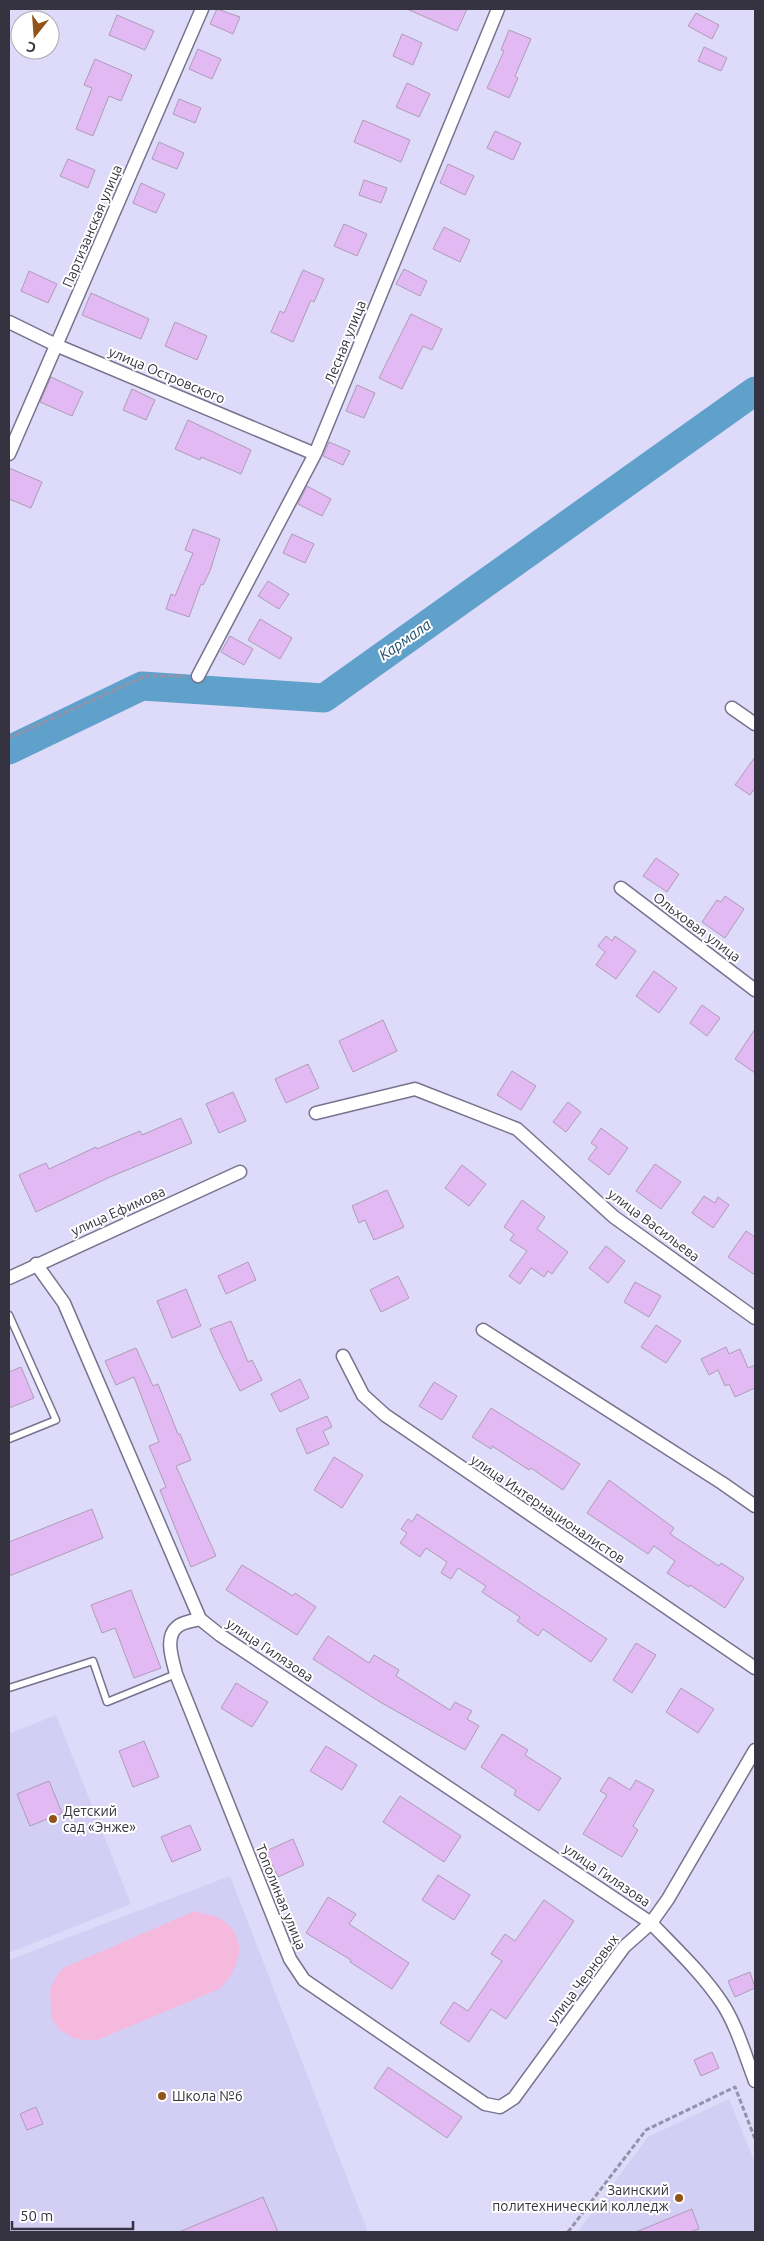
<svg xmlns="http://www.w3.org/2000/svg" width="764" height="2241" font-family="Ubuntu,sans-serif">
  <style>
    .built { fill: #d3cef4 }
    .green { fill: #f6b9de }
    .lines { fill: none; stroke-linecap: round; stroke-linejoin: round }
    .river { stroke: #60a1cc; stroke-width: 29 }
    .building { fill: #e3b9f4; stroke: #ae9cb6 }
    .lane-casing { stroke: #77738e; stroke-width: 9 }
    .street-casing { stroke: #77738e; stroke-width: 15 }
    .path { stroke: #9492a8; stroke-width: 3; stroke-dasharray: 5 2.5; stroke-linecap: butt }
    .lane { stroke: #fff; stroke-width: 6 }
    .street { stroke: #fff; stroke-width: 12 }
    .poi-dot { fill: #915317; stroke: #fff; stroke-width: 2 }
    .labels { text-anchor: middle; stroke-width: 4; stroke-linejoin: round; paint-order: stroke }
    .street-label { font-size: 14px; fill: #34333f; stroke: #fff }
    .poi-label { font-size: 14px; fill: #34333f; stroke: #fff; text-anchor: start }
    .water-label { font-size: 15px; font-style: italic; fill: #174a68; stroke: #fff }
  </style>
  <rect width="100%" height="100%" fill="#dedaf9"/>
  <path class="built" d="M56,1715L131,1904L9,1953V1734Z
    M230,1876L368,2232H9V1960Z
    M729,2099L755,2163V2232H578L648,2137Z"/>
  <path class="green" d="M195,1911C203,1914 214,1915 221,1919C250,1938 240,1969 219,1989L97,2040H83L73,2038L60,2030L52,2019L50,1991L55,1979L63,1968Z"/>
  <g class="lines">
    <path class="river" d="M9,750L142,686L324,698L755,391"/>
  </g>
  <path class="building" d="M217,9L240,17L233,34L210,24Z
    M407,9H467L457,31Z
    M696,13L719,25L712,39L688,26Z
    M117,15L154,31L145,50L109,35Z
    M509,30L531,39L515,76L518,78L509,98L487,88L504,51L501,50Z
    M402,34L422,43L413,65L393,56Z
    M704,47L727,58L721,71L698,61Z
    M198,49L221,59L212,79L189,69Z
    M95,59L132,75L121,101L109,96L93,136L76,129L92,88L84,85Z
    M407,83L430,94L419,117L396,107Z
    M179,99L201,108L195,123L173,114Z
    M363,120L410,140L401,162L354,142Z
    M495,131L521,143L513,160L487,148Z
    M159,142L184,153L177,169L152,159Z
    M68,159L95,170L88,188L60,176Z
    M448,164L474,176L465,195L440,183Z
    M364,180L387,188L381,203L359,195Z
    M141,183L165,194L156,213L133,203Z
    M344,224L367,234L357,256L334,246Z
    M444,227L470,240L460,262L433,249Z
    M404,269L427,281L420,296L396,284Z
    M303,270L324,279L314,302L311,300L293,342L271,332L280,311L284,313Z
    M29,271L57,284L48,303L21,291Z
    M91,293L149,319L141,339L82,315Z
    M411,314L442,329L432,350L423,346L402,389L379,378Z
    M175,322L207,336L197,360L165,346Z
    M51,377L83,392L72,416L40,402Z
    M357,385L375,393L364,418L346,411Z
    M132,389L155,400L146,420L123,410Z
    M188,420L251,450L241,474L201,457L200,460L175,449Z
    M329,442L350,451L343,465L323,456Z
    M9,468L42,482L31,508L9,499Z
    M307,486L331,499L322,516L298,504Z
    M193,529L220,539L210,571L203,585L201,584L189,617L166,609L171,594L175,596L193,553L185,550Z
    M292,534L314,544L305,563L283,553Z
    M268,581L289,594L279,609L258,596Z
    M260,619L292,638L280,659L248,640Z
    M230,636L253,649L244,665L221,652Z
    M755,757V788L750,795L735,785Z
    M656,858L679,874L667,892L643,876Z
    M725,896L744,909L725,938L702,922L717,900L721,902Z
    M606,936L612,941L615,936L636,951L616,979L596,965L605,952L598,946Z
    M654,971L677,988L659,1013L636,996Z
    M702,1005L720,1018L707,1036L690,1023Z
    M383,1020L397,1051L353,1072L339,1041Z
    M755,1029V1073L735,1059Z
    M308,1064L319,1088L286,1103L275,1079Z
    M512,1071L536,1086L521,1110L497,1095Z
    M233,1092L246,1121L219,1133L206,1104Z
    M568,1102L581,1112L566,1132L553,1122Z
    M181,1118L192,1143L110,1177L36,1212L19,1175L46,1163L49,1169L96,1147L97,1149L140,1131L142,1135Z
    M601,1128L628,1148L609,1175L588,1159L597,1147L591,1143Z
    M655,1164L681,1182L661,1209L636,1191Z
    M462,1165L486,1184L469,1206L445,1188Z
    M387,1190L404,1227L374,1240L365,1220L359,1223L352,1206Z
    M704,1196L715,1203L718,1197L729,1205L713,1228L692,1213Z
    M522,1200L545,1217L537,1229L568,1252L552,1274L548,1271L544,1277L531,1268L520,1284L509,1276L527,1251L510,1240L514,1234L504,1227Z
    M746,1231L755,1237V1275L728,1257Z
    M606,1246L625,1261L608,1283L589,1268Z
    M248,1262L256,1280L226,1294L218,1276Z
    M398,1276L409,1298L381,1312L370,1290Z
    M635,1282L661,1296L649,1317L624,1302Z
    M186,1289L201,1326L172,1338L157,1301Z
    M231,1321L248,1362L252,1360L262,1380L240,1391L222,1356L210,1329Z
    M656,1325L681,1341L666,1363L641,1347Z
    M726,1347L729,1354L740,1349L748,1368L755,1365V1388L735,1397L729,1384L725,1386L718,1370L709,1375L701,1359Z
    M136,1348L153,1386L158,1384L178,1434H180L191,1460L176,1466L216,1556L191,1567L160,1490L166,1487L149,1446L159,1442L134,1377L116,1385L105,1361Z
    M21,1367L34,1398L9,1408V1372Z
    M300,1379L309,1398L280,1412L271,1394Z
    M434,1382L457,1396L442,1420L419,1406Z
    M491,1408L580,1464L563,1490L531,1468L529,1470L492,1446L491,1449L472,1437Z
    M327,1416L332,1427L323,1431L329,1444L307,1454L296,1429Z
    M334,1457L363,1475L342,1508L314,1490Z
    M609,1480L674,1528L670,1534L719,1566L721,1563L744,1578L725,1608L690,1585L689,1587L667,1573L675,1561L654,1546L648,1554L587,1513Z
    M92,1509L103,1538L9,1576V1542Z
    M417,1514L607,1639L591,1662L543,1629L538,1636L517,1621L520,1617L482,1592L486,1586L458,1568L451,1579L441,1573L447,1562L426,1548L420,1557L400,1543L407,1533L401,1529L408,1519L412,1522Z
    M242,1565L293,1596L295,1593L316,1607L297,1635L226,1590Z
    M131,1590L161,1668L134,1678L115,1628L102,1633L91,1605Z
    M328,1636L369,1663L374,1655L399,1670L396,1676L450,1710L455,1702L472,1711L467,1719L479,1726L465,1750L380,1702L313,1659Z
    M636,1643L656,1655L632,1693L613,1680Z
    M236,1683L268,1702L252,1727L221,1708Z
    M681,1688L714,1709L698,1733L666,1712Z
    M502,1734L528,1750L525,1755L561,1778L539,1811L514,1795L516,1790L481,1767Z
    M144,1741L159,1777L133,1787L119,1751Z
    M326,1746L357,1765L342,1790L310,1771Z
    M609,1777L630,1790L636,1780L654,1790L633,1826L638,1830L622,1857L583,1834L607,1795L600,1791Z
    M49,1781L62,1813L30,1826L17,1794Z
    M400,1796L461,1836L444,1862L383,1822Z
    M190,1825L201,1850L172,1862L161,1837Z
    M293,1839L304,1865L278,1877L266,1851Z
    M438,1875L470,1895L454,1920L422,1900Z
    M328,1897L356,1914L349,1924L409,1963L392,1989L350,1962L351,1960L306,1933Z
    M544,1900L574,1921L506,2019L491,2009L469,2042L440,2023L454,2002L468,2011L502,1961L491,1954L505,1934L515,1941Z
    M750,1972L755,1988L735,1997L728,1981Z
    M712,2052L719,2068L701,2076L694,2060Z
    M388,2067L462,2117L447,2138L374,2088Z
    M36,2107L43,2124L27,2130L20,2114Z
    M263,2197L278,2232H179Z
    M692,2209L699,2229L689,2232H636Z"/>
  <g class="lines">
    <g class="lane-casing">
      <path id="lane" d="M9,1315L56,1420L9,1439
        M9,1688L93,1661L107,1702L176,1674"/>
    </g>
    <g class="street-casing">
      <path id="street" d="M9,322L58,346L315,454
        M9,454L202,9
        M198,676L315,454L498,9
        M732,708L755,724
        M621,888L755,990
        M316,1113L415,1089L517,1129L614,1217L755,1318
        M36,1264L64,1303L200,1619L220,1635L651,1923C675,1948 702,1973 722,2003C737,2026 745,2055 755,2081
        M9,1278L240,1172
        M483,1330L722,1483L755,1506
        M343,1356L363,1395L385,1415L755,1668
        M200,1619C193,1621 182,1622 177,1627C164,1638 173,1661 176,1674L290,1959L304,1980L485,2104L500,2107L514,2098L624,1947L651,1923L668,1899L755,1750"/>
    </g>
    <path class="path" d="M9,738L146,676H185
      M568,2232L646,2130L735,2087L755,2139"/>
    <use href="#lane" class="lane"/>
    <use href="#street" class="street"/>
  </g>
  <g class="poi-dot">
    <circle cx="53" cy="1819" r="5"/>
    <circle cx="162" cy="2096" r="5"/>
    <circle cx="679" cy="2198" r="5"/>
  </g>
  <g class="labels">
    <g class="street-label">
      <text transform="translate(92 226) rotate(-67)" y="5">Партизанская улица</text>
      <text transform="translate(345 342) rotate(-68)" y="5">Лесная улица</text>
      <text transform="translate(167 375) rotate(23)" y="5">улица Островского</text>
      <text transform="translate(697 927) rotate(37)" y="5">Ольховая улица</text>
      <text transform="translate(118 1211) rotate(-24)" y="5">улица Ефимова</text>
      <text transform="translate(654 1225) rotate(37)" y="5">улица Васильева</text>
      <text transform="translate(548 1509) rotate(34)" y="5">улица Интернационалистов</text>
      <text transform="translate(270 1650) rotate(34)" y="5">улица Гилязова</text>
      <text transform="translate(607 1875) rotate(34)" y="5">улица Гилязова</text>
      <text transform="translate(281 1897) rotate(68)" y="5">Тополиная улица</text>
      <text transform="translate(583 1979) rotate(-53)" y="5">улица Черновых</text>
    </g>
    <g class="poi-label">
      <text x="63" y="1816">Детский<tspan x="63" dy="16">сад «Энже»</tspan></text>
      <text x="172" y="2101">Школа №6</text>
      <text x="669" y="2195" text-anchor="end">Заинский<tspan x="669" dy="16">политехнический колледж</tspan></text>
    </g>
    <g class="water-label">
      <text transform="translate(405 640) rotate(-35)" y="5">Кармала</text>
    </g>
  </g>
  <rect width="764" height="2241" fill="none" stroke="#34333f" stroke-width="20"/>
  <g transform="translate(35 35) rotate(197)"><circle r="24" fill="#ffffff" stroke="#aeadb2"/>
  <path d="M0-4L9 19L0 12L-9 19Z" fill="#915317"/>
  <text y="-8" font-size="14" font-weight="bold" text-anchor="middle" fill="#34333f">С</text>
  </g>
  <path d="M12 2221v8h121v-8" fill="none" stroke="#34333f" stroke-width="2.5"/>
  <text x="20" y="2221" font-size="15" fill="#34333f" stroke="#ffffff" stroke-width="4" paint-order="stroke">50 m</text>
</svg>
